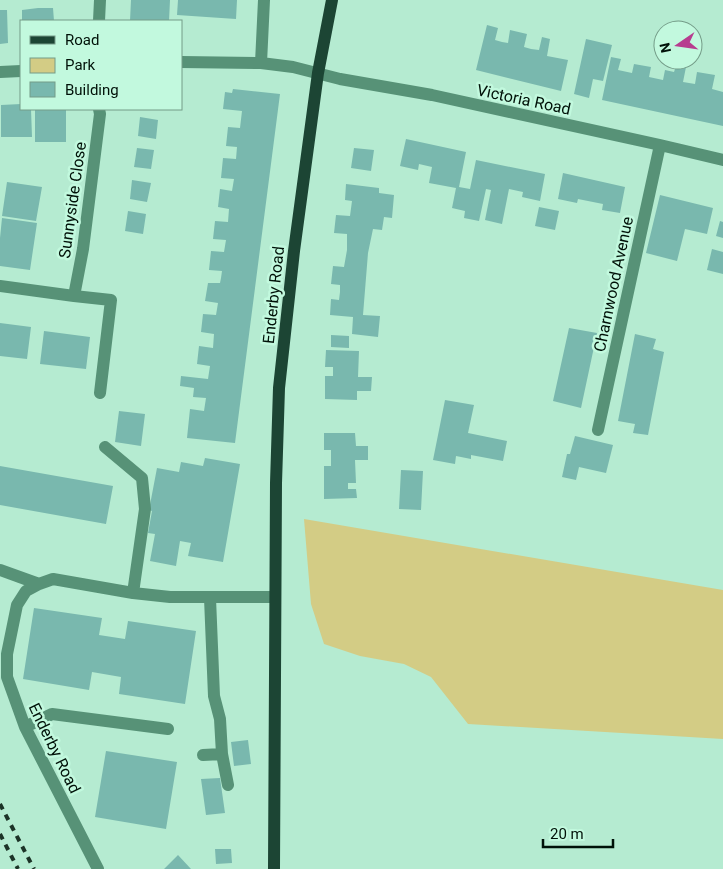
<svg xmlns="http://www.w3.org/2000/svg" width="723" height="869" font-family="Roboto,sans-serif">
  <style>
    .green { fill: #d3cc85 }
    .building { fill: #79b8ae }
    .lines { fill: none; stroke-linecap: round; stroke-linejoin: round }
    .minor { stroke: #579277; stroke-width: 12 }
    .major { stroke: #1c4534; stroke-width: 12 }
    .rail { stroke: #1c3327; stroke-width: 4; stroke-dasharray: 6 6; stroke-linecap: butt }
    .labels { text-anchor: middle; stroke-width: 5; stroke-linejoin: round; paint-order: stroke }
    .street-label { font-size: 16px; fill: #001108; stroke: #c2f9de }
  </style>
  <rect width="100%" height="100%" fill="#b5ebd1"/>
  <path class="green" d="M304,519L723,590V739L468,724L431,677L404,664L360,656L324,644L311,604Z"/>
  <path class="building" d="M131,0H170L169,21H130Z
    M178,0H237L236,19L177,15Z
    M38,8H53L54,21H22V10Z
    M0,10H7L8,43L0,44Z
    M487,25L498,28L495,40L502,42L508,43L510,30L527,34L524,47L531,49L539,50L542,37L550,39L547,56L568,60L561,91L476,70Z
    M586,39L612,45L603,81L593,79L589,98L574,94Z
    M611,57L621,59L618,70L632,73L634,64L651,67L649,77L663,80L665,70L674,72L678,60L687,62L683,82L695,84L697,72L715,75L712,89L723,92V126L602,100Z
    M233,89L280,94L235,443L187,438L190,409L204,411L206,398L193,397L194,388L180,386L181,376L208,379L210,366L197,364L199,346L213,348L214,334L201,332L203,314L216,315L218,303L205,301L208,283H220L221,278L222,271L209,270L211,251L224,252L226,240L213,239L215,221L228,222L229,209L218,207L220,189L232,191L234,179L221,178L223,158L236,159L237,147L226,146L228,127L240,128L242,111L223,109L225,92L232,93Z
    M21,104V109H31L32,137H1V105Z
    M35,109H66V142H35Z
    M140,117L158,120L156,139L138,136Z
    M406,139L466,152L459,187L470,189L476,160L545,174L540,201L522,197L523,192L509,189L502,224L485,220L491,190L486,189L479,221L464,218L465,211L452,208L456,188L429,183L432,167L419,164L418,170L400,166Z
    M137,148L154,150L151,169L134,167Z
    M354,148L374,150L371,171L351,168Z
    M563,173L625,187L620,213L602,210L603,204L578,199L577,203L558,199Z
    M132,180L151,183L147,202L130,199Z
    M7,182L42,187L36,221L2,216Z
    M346,184L379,188V193L394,195L392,218L384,217L382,230L373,229L368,253L363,315L380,316L378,337L352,334L353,317L330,315L331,299L339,300L340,292V285L331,284L333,266L344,267L347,250V234L334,233L336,215L350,216L352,201L345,200Z
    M660,195L713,208L707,234L685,229L677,261L646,253Z
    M539,207L559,211L555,230L535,226Z
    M128,211L146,214L143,234L125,231Z
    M2,218L37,223L30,270L0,266V238Z
    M720,221L723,222V238L716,236Z
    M712,249L723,252V274L707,270Z
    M0,323L31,327L27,359L0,356Z
    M569,328L597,333L581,408L553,401Z
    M44,331L90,337L86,369L40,364Z
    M635,334L656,339L653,349L664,352L648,435L633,433L635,424L618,421Z
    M331,335L349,336V348L331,347Z
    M326,350L359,351L358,377H372L371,391H357V400L325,399V376H333V367H325Z
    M445,400L474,405L468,433L507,441L503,461L471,455V459L456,456L455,464L433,460Z
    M119,411L145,414L141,446L115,442Z
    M324,433H355L356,446H368V460H355L356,483H348V489H356L357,498L324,499V466H331V450H324Z
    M575,436L613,445L606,473L579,467L576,480L562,477L567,454H570Z
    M205,458L240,464L223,562L188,556L191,543L180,541L176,566L150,561L155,534L148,533L152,511L149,510L157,468L179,472L181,462L203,466Z
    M0,466L113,486L106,524L0,505Z
    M401,470L423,471L421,510L399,509Z
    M34,608L102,618L99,635L125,639L128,621L196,631L185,704L119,694L121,677L92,672L89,690L23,679Z
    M248,740L251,764L234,766L231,742Z
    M106,751L177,762L166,829L95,817Z
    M220,778L225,813L206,815L201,779Z
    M215,849H231L232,863L216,864Z
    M178,855L191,869H164Z"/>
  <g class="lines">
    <path class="minor" d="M99,21L100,0
      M181,62L261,63L293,67L340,79L432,95L660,145L723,160
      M261,63L264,0
      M0,72L21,71
      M99,109L100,114L83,249L74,296L111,300L100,393
      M0,286L74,296
      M598,430L660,145
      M105,447L142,478L145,509L133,593
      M0,570L39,584
      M210,598L214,696L220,719L222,754L228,785
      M25,727L52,714L168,729
      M203,755L222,754
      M98,869L25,727L7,677V654L17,605L26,591L39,584L53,579L133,593L170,597H275"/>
    <path class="major" d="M274,869L276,483L279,388L294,251L318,73L332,0"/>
    <path class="rail" d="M0,804L34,869
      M0,834L18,869"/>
  </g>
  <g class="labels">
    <g class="street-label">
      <text transform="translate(524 99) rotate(12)" y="6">Victoria Road</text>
      <text transform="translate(72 200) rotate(-82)" y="6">Sunnyside Close</text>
      <text transform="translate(613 284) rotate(-78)" y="6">Charnwood Avenue</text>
      <text transform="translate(273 295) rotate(-84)" y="6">Enderby Road</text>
      <text transform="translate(55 748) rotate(64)" y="6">Enderby Road</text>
    </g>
  </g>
  <rect x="20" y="20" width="162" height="90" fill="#c2f9de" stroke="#749c88"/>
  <rect x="30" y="36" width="25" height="8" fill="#1c4534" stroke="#749c88"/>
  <text x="65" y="45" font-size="15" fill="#001108">Road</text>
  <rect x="30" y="58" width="25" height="15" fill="#d3cc85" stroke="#749c88"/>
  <text x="65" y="70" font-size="15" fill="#001108">Park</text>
  <rect x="30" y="82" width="25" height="15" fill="#79b8ae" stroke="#749c88"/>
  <text x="65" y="95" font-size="15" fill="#001108">Building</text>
  <g transform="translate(678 45) rotate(257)"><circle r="24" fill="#c2f9de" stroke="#749c88"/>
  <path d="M0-4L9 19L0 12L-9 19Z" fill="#b73d8f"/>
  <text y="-8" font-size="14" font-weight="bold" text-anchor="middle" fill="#001108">N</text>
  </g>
  <path d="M543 839v8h70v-8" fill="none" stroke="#001108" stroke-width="2.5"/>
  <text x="550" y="839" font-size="15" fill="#001108" stroke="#c2f9de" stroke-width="4" paint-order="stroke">20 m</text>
</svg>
